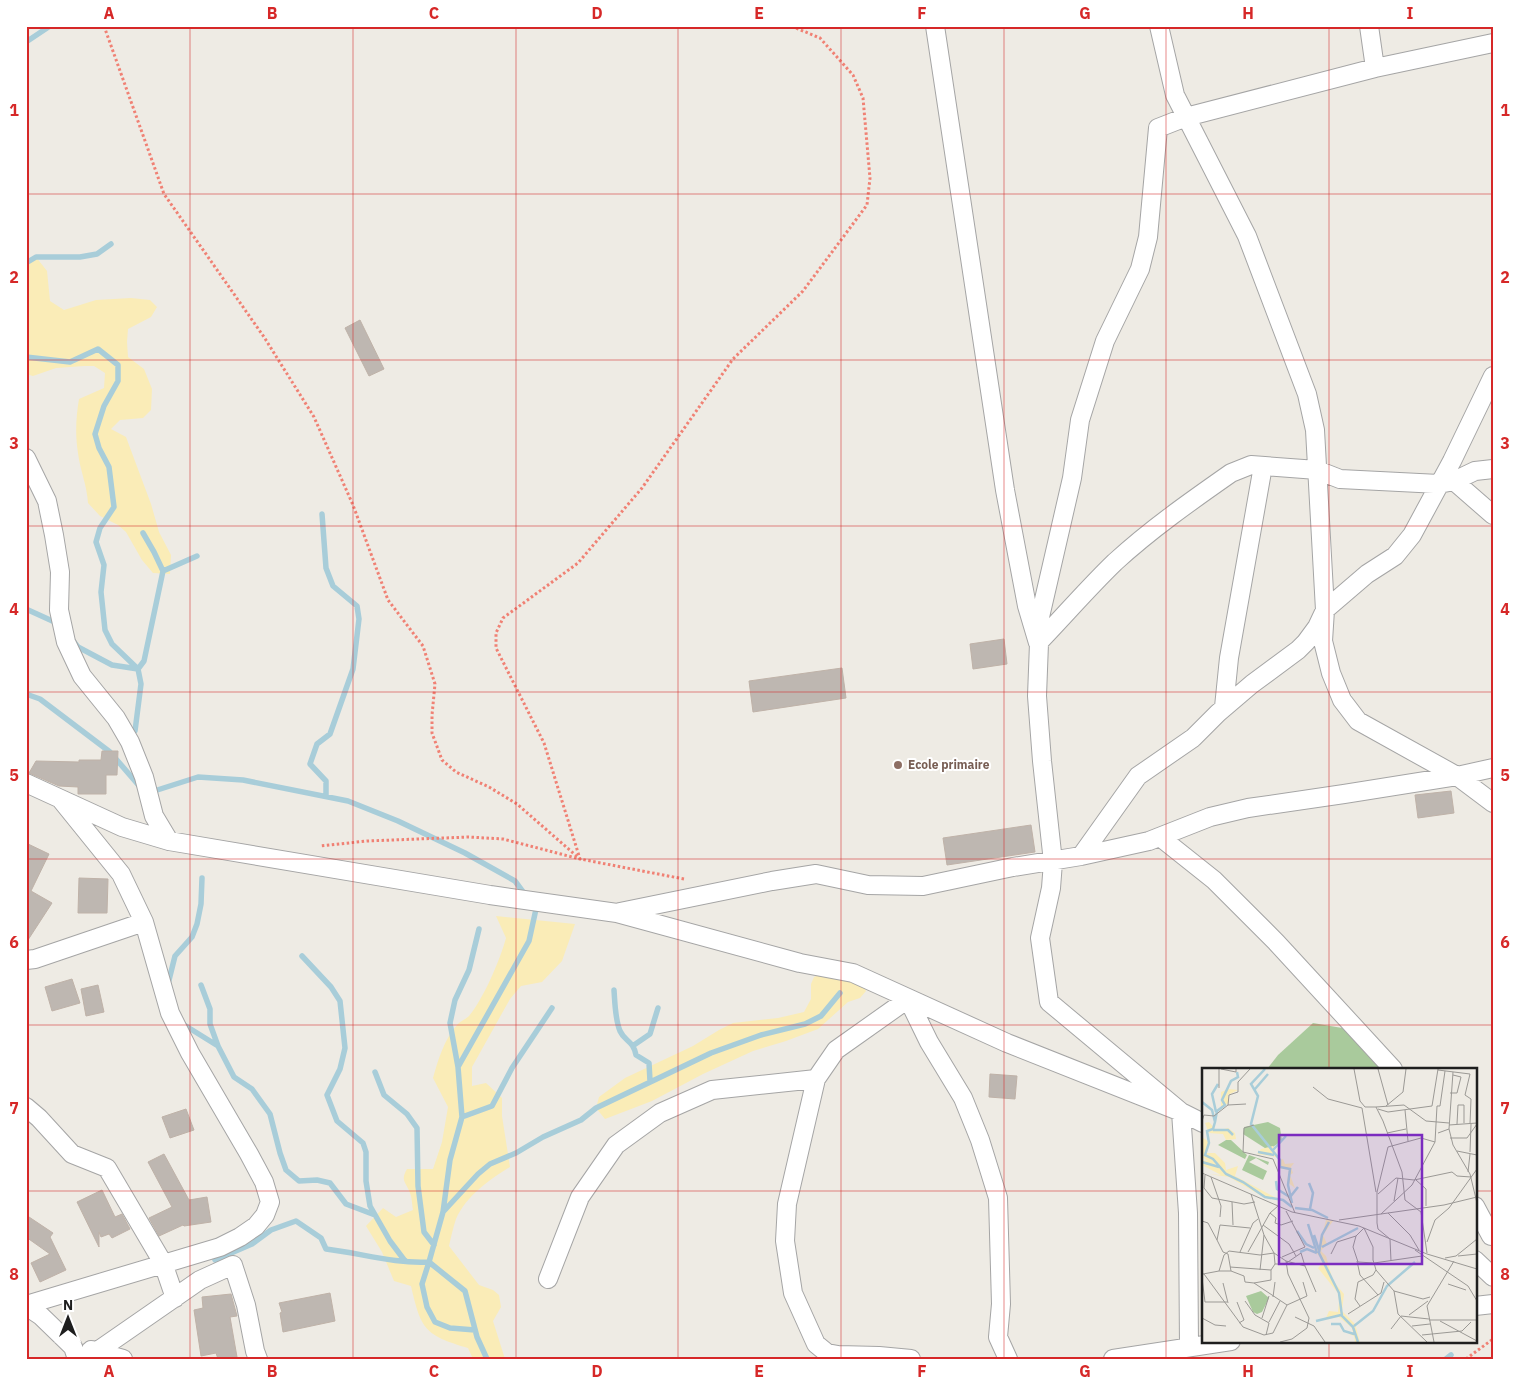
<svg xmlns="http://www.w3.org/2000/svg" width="1519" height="1385" font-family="'IBM Plex Sans',sans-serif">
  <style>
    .forest { fill: #a9ca9c }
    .sand { fill: #faecb7 }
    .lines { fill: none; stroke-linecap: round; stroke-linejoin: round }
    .stream { stroke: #a8cdd9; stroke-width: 5.5 }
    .building { fill: #beb7b1; stroke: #bfb2a8 }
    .street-casing { stroke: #a5a5a5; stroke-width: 20 }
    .path { stroke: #f08174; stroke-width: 3; stroke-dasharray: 2.5 2.5; stroke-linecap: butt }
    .street { stroke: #fff; stroke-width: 18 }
    .grid { fill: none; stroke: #d62828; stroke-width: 1; stroke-opacity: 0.55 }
    .education-dot { fill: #8d6e63; stroke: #fff; stroke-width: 2 }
    .labels { text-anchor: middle; stroke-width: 4; stroke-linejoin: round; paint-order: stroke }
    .education-label { font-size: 12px; font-weight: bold; fill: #785e54; stroke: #fff; text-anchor: start }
    .inset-river { fill: none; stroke: #a8cdd9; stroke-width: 2.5 }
    .inset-road { fill: none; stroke: #9b9995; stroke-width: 1 }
    .view { fill: #7b2cbf; fill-opacity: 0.15; stroke: #7b2cbf; stroke-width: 2.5 }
    .inset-edge { fill: none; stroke: #1e1e1e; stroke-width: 2.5 }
    .neatline { fill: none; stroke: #d62828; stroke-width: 2 }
    .grid-label { font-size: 16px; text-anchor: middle; font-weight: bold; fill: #d62828 }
  </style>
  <rect width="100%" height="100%" fill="#eeebe4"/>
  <path class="forest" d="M1313,1023L1342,1028L1393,1069H1267L1278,1055Z"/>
  <path class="sand" d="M36,257L47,271L50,301L64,310L96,300L131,298L150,300L157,307L151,317L128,329L127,342L128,357L144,369L152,389L151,410L143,418L120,420L111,429L126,437L151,504L159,532L171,555L170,574L153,573L142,560L126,532L118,525L100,516L88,503C87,485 80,470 78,453C75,434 76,417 79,399L104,388L105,373L94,366H84L56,368L33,376L26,374V263Z
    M496,916L575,924L562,961L542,982L521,986L510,999L472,1067V1086L486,1083L502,1098V1116L510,1167C490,1179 466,1196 456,1219C453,1228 451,1237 449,1246L479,1285L493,1290L499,1295L501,1307L493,1321L505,1359H473L468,1348C424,1335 421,1329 411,1286L394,1281L382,1252L366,1226L383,1208L396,1217L413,1210C412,1205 412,1197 410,1193C406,1182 400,1181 407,1169H433L442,1142L448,1107L433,1078C438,1060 444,1040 457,1025C460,1021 465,1020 469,1016C484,998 500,960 506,938Z
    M829,971L858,976L866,991L860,998L848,1002L818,1029L786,1041L753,1051L703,1074L652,1101L605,1119L596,1108L599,1097L625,1078L693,1046L719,1030L733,1023L778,1018L804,1012L811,999V984L814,977Z"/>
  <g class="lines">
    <path class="stream" d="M26,42L50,26
      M26,263L36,257H80L97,254L111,244
      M26,357L70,362L98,349L118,365V381L104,406L95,434L99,448L109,467L114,507L100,528L96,542L104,565L101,592L105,630L112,644L138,669L141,684L135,731
      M322,514L326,568L333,586L357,606L359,619L353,669L330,734L317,744L310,764L326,781V796
      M143,533L154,552L163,571
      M26,609L59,624
      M74,642L78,647L112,665L138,669L144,661L163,571L197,556
      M26,694L40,699L110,752L141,788
      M151,792L198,777L243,780L348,801L398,821L465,853L515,881L526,896
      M302,956L331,987L340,1001L345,1048L340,1069L327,1095L337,1121L363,1143L366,1152V1181L370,1206L390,1241L405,1261
      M168,984L175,956L192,937L197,924L201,904L202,878
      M201,985L210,1009V1024L218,1046
      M614,990C615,1004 615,1019 620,1031C625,1042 633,1040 636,1055L649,1063L650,1081
      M181,1023L218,1046L234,1077L252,1089L270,1114L280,1153L286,1170L299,1181L317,1180L330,1183L346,1204L375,1215
      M634,1045L650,1034L658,1008
      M458,1067L450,1023L455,1000L469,970L479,929
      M375,1072L384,1095L407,1114L417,1128L418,1186L424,1232L434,1245
      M462,1117L492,1106L512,1068L552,1008
      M443,1212L478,1174L490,1164L516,1153L543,1137L581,1120L596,1108L711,1053L761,1035L805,1024L821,1016L840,993
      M215,1260L252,1244L271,1230L296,1221L321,1238L326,1249C360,1253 395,1264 429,1262L422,1284L427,1307L435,1322L450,1328L475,1330
      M487,1359L477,1337L465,1291L429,1262L443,1212L450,1160L462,1117L458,1067L529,941L536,909L533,905
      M1446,1359L1451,1355"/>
  </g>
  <path class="building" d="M360,320L384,369L369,376L345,328Z
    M1004,639L1007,664L973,669L970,644Z
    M842,668L846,698L753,712L749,681Z
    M102,751H118L117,775H106V794H78V787L59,786L29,773L36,761L79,762V760H101Z
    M1451,791L1454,813L1418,818L1415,795Z
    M1031,825L1035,852L947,865L943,838Z
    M26,843L49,854L31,891L52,903L26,943Z
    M79,878L108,879L107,913H78Z
    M72,979L80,1003L52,1011L45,987Z
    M98,985L104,1012L86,1016L81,989Z
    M990,1074L1017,1076L1015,1099L989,1097Z
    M186,1109L194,1130L170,1138L162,1117Z
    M164,1154L189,1200L207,1197L211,1222L184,1226L183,1225L159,1236L149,1218L172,1207L148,1162Z
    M102,1190L115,1217L122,1214L130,1229L112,1238L109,1234L101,1237L99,1232V1247L77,1202Z
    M26,1215L53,1233L50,1237L66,1270L40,1282L31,1263L50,1254L26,1237Z
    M330,1293L335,1321L283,1332L280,1313L282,1312L279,1303Z
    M231,1294L237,1316L230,1317L237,1357L218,1359L216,1353L201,1356L194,1310L203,1308L202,1297Z"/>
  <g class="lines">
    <g class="street-casing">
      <path id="street" d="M935,26L1005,490L1027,606L1038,643C1064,616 1089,587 1115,562C1151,529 1191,501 1231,473L1251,465L1317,470L1340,479L1439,484L1454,481L1475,471L1493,469
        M1159,26L1175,95L1247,236L1307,394L1315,430L1325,610L1323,641L1331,673L1342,700L1358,721L1457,776L1493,803
        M1369,26L1375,68
        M26,458L47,501L54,535L60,572L59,610L66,642L82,676L116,718L130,742L144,777L154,816L169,841
        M1454,481L1493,515
        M1224,707L1229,658L1263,466
        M26,783L122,827L169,841L490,895L617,913L800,963L853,973L1007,1043L1181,1112L1203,1123
        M1160,837L1214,880L1276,942L1393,1069
        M1081,856L1138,776L1193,738L1218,713L1252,684L1298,650L1306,642L1317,627L1325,610L1367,574L1395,556L1412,535L1452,461L1493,376
        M620,912L772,881L816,874L868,885L923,886L1013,867L1081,856L1149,841L1210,817L1248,808L1344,794L1457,776L1493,768
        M26,960L35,959L144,922
        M26,1107L39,1118L72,1154L107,1168L163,1263L175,1298
        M1475,1206L1491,1236
        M1475,1260L1493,1277
        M548,1279L580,1197L616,1145L660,1113L712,1090L816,1079
        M26,1305L220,1247L240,1237L256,1226L265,1215L270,1202L264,1182L249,1154L190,1053L170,1013L144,922L121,874L62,801
        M26,1306L41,1316L73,1347L77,1359
        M1475,1306L1493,1304
        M1189,1346L1188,1213L1181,1112L1049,1002L1040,938L1051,888L1053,862L1042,761L1037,696L1040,617L1072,478L1080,420L1105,341L1140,269L1148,237L1158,128L1186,117L1375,68L1493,43
        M91,1350L123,1359
        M86,1359L200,1280L233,1265L246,1305L255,1351L258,1359
        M911,1359L879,1356L838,1355L827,1353L816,1344L793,1293L785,1241L787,1204L816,1079L836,1050L908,999L929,1042L963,1098L980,1140L998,1198L1001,1304L998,1337L1008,1359
        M1113,1359L1231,1341"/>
    </g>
    <path class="path" d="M104,26L164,194L264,337L314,417L353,505L388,600L423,646L435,684L432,715V733L442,760L456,772L489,787L517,804L580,859L503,839L469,837L367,841L320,846
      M684,879L580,859L544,743L496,648V633L503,618L578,563L642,488L733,359L803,291L867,205L870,178L863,98L853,75L820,38L791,26
      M1466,1359L1493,1339"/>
    <use href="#street" class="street"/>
  </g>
  <path class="grid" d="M190,26V1359M353,26V1359M516,26V1359M678,26V1359M841,26V1359M1004,26V1359M1166,26V1359M1329,26V1069M26,194H1493M26,360H1493M26,526H1493M26,692H1493M26,859H1493M26,1025H1493M26,1191H1203M1475,1191H1493M1329,1341V1359"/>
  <circle class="education-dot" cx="898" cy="765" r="5"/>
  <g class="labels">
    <g class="education-label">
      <text x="908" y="769">Ecole primaire</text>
    </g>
  </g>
  <g transform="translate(1202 1068)">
    <rect width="275" height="275" fill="#eeebe4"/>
    <path d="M66,54L78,60L80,73L66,82L41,66L42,59ZM24,72H29L45,87L43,91L16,77ZM47,87L67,94L66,97L54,90L47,94L65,103L61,112L40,102ZM59,223L67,230L60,244L55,246L51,244L44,228Z" fill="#a9ca9c"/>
    <path d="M27,21L36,22L26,27V35L19,41V24ZM7,54L15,63L26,60L33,65L34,71L24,72L21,66L7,65L3,55ZM0,69L7,74L4,85H13L23,95L24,102L36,98L33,108L78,132L63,130L27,109L7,106L19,107L0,97V92L6,93L0,89ZM71,78L75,89L55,86L59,81ZM81,91L83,96L92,95L89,99L91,105L88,107L93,120L85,114L87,102L76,100V93ZM124,152L131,153L121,167L125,176L119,183L124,188L131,213L142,226L140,243L153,256L158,274H153L152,268L147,266L151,265L150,260L137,249L124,250L127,243L136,244L137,233L136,225L116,200L122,194L112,182L118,176Z" fill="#faecb7"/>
    <path class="inset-river" d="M63,1L49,16L56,28L49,56L78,92V99L88,101L86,117L90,135M53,21L66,6M0,34L10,42L13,54L11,61L5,63L7,75L3,87L11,91L24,106L41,114L63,129L81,132L90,139M14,44L10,26L16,16M13,54L15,43L23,37L20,32L29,13L36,9L35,4M11,62H26L31,67M71,82L84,68M56,84L72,87M0,94L17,99M74,113L75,121L88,129L96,119M107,115L111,125L108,141M93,140L110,142L126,150M127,154L120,167L117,185L137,225L140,248L151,259L156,274M106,156L115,185M95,163L104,176L112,180M112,167L117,182M120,179L156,160M98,184L105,181L115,185M114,253L139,247M129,256H138L142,263L152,266M152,258L171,243L185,218L213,194"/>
    <path class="inset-road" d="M19,1L34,4V1M152,1L158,33L163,39H174L181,53L200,104L203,132L219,144L225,185M176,1L186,37M236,2L268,6L263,27L269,31L268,56M111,19L126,31L160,40L174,124M17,20V1M248,25H255L259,9L251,7M26,37L27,27L36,24V14L48,1M184,38L201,24L204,1M235,38H238L243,3M174,39L202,37L224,53L247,55M176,41L186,44L230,38L236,1M203,42L206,73M0,53L2,47L12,48L26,37L44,36M255,56L256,37H262V55M52,57L42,60L41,84L71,91L93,145M247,57L275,55M247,61L251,77L268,106L275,135M185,65L204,61M236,65L247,61L251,4M248,70H265L275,56M255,83L275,87M268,84L269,56M266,104L268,86M0,105L90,144L157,158L225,186L275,201M3,107L2,120L10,130L42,136L53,134M9,109L19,138L18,149M214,112L224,121V138M49,126L62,167L72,185L84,193L86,206L107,250L105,260L90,271L78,274M176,126L194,110L212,112L250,104L255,108L269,109M192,133L196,110M30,134L31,157M68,145L74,150L73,155L79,157L91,153M186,145L208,167L217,182M179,146L210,117L233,74L235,38M137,152L242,137L275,129M0,153L6,155L15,172M61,157L87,176L94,188M225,174L233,152L247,140L275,101M213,182L266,218L275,233M38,184L51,155L56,151M46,184L68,145L76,138M129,186L135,174L154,168M220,188L179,194L172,195L156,194L151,179L154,168L162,160L171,179V192L172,195L174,202L192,223L196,246L225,274M256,188L275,186M80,189L103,179L84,143M243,190L254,188L275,171M84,193L103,198L114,224M155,193L158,207L176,227M189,193L188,171L176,161L175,155V124L186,79L219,70L233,74M73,196H83L99,185L103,198M58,202L62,167M17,203H29L42,208L43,214L52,215L69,212V202M29,203L26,186L21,184L15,172L18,157L48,160M1,206L17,203L22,187L27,183L58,187L72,185L73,196L69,202L28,199M2,206L41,259L62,267L71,265L85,237L105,228L101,214M0,210L3,234H25M21,215L26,235M52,215L85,237M246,216L264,222M192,223L221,231L228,229M71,229L73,214M43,233L53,247L67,255L64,267M35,234L42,252L37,255M158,238L153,231L156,214L171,207L174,202M146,246L179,225L182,214M207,247L226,233M93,249L112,258L123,274M0,250L13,257L24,258M60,250L67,228M227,252H275M238,253L275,273M67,254L78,233M210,258L228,256M189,261L199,248L227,251M220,267L260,263L269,254M232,274L225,238L252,193"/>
    <path class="view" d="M77,67H220V196H77Z"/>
    <rect width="275" height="275" class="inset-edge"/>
  </g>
  <rect width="1519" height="1385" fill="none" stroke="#ffffff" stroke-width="55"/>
  <g transform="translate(68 1318)" stroke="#ffffff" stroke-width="4" paint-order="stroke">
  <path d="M0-4L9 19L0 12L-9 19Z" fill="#1e1e1e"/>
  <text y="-8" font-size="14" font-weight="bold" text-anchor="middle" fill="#1e1e1e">N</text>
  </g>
  <rect x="28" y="28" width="1464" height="1330" class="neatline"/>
  <g class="grid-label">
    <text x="109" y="19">A</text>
    <text x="272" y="19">B</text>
    <text x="434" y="19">C</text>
    <text x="597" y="19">D</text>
    <text x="759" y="19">E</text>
    <text x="922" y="19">F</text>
    <text x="1085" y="19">G</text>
    <text x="1248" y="19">H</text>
    <text x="1410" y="19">I</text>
    <text x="14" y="116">1</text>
    <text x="1505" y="116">1</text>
    <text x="14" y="283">2</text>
    <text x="1505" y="283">2</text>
    <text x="14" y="449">3</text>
    <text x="1505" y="449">3</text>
    <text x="14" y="615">4</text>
    <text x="1505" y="615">4</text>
    <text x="14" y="781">5</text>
    <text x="1505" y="781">5</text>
    <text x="14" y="948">6</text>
    <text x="1505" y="948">6</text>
    <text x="14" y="1114">7</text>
    <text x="1505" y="1114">7</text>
    <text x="14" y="1280">8</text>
    <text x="1505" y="1280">8</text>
    <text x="109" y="1377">A</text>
    <text x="272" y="1377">B</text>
    <text x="434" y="1377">C</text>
    <text x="597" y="1377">D</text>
    <text x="759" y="1377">E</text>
    <text x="922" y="1377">F</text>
    <text x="1085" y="1377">G</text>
    <text x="1248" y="1377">H</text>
    <text x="1410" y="1377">I</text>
  </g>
</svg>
